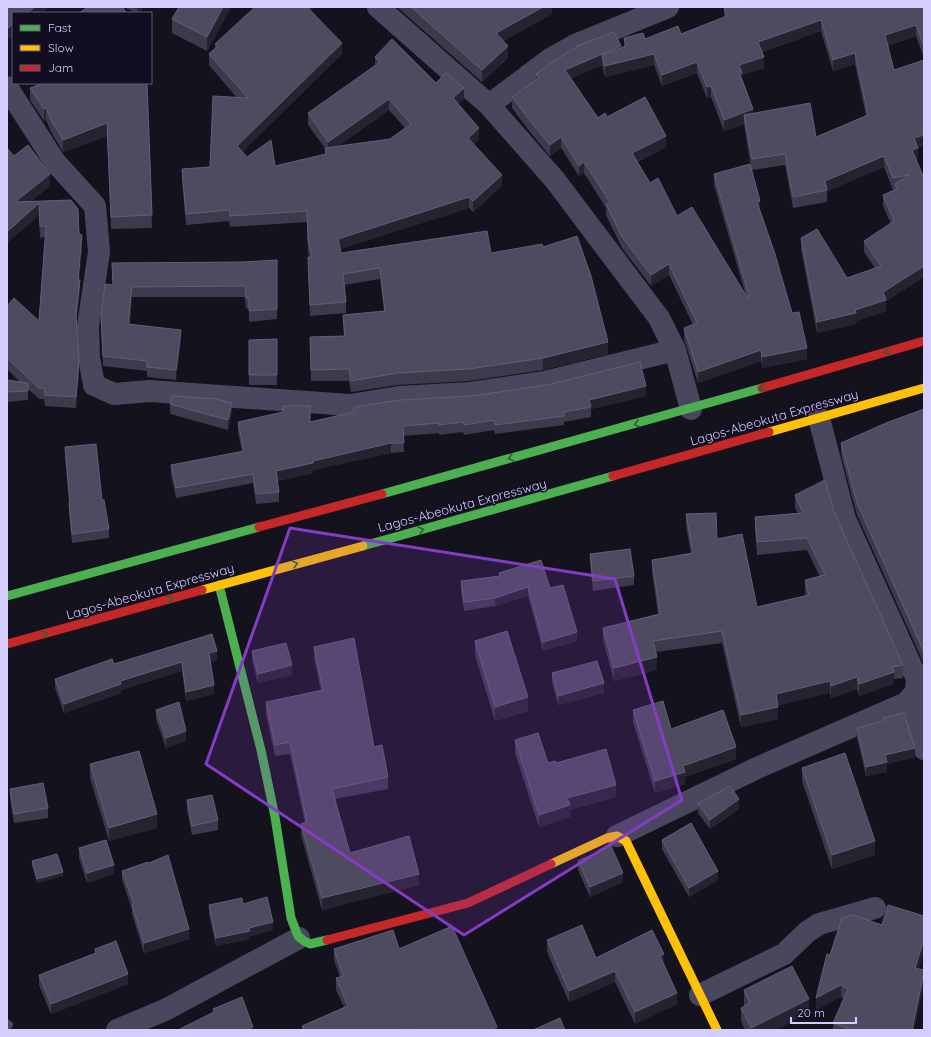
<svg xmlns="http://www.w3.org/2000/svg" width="931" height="1037" font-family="Quicksand,sans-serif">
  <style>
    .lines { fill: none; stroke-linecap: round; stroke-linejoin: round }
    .street { stroke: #49475e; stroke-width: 22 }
    .fast { stroke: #4caf50; stroke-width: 9 }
    .slow { stroke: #ffc107; stroke-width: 9 }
    .jam { stroke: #c62828; stroke-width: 9 }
    .wall { fill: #3d3a4c; fill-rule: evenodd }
    .shaded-wall { fill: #262331 }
    .building { fill: #4e4a60; stroke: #635e79 }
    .oneway { stroke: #2f5e38 }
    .marked { fill: #843cc5; fill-opacity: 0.2; stroke: #843cc5; stroke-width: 3; stroke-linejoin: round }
    .labels { text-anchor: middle; stroke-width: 3; stroke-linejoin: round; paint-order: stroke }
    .street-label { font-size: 13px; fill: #d6cdff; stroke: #120d21 }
  </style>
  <rect width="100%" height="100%" fill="#14121d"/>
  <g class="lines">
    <path class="street" d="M378,7L489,105L555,180L659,318L675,350L691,409
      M7,87L55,162L95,206L99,252L88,326L89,358L94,385L114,394L150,391L350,405L399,397L470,393L545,382L675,350
      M489,105L550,59L575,45L668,7
      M916,692L917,725L924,749
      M617,836L757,768L906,703L916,692L917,679L845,519L819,418
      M700,995L784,954L807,932L819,924L875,908
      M117,1030L165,1010L299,938"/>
    <path class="fast" d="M382,494L762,388
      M363,546L613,476
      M219,585L261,750L275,817L291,918L298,936L304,941L310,944L327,940
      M7,596L259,527"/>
    <path class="slow" d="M769,432L924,388
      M202,590L363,546
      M551,864L607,838L617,836L626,841L717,1030"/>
    <path class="jam" d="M762,388L924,341
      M613,476L769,432
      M259,527L382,494
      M7,644L202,590
      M327,940L468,903L551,864"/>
  </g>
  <path class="wall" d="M124,7H144L138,13H136Z
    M179,7H231L207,51L172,33V19Z
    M397,7H552V14L503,41L508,58L482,82Z
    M924,7V58L916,36L888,46L894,70L918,148V159L916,160L924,178V277L886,301V311L856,321V324L817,333L801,249V238L847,278L875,268L864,252V241L891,224L883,206V195L895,189L893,190L884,167L827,191V202L793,208L785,165L752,170L760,212L792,313L807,359L762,368L761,361L698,383L684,339V328L693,325L669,275L651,286L622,248L606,215V208L584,173L579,176L561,148L550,156L530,132L512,108V97L536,80V74L624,47V38L645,39L681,34L724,17V8ZM821,31L833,71L855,64L866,116L816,137L753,114L742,80V75L764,68L762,52ZM602,65L605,77L654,65L662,86L697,73L707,98L711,97L724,131L744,124L751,168L714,174V185L746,296L677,216L650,183L637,162L666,147L607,117L598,118L571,78Z
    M310,10L342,54L242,152L247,157L275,166L325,154V148L308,125V113L375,66V57L436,83L464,99L458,104L479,139L474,144L502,186L473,212L469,208L340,249L341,253H491L543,247L608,354L543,370L469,381L398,385L351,392L349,381H311L310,337L344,336L343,326V315L384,311L380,279L344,285L346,302V313L310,316L308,268L309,257L308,251L307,222L230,227L229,221L186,225L182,180V169L210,167L237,98L209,65V54L215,48V44ZM389,110L405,128L390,139L338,146Z
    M43,83H147L152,228L111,229L107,136L63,152L51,132L46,120L44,121L30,100V88Z
    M7,148L14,156L50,186L30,202L79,234L82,246L79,280L80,292L76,322L79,372L76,408L45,406L44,399H39L28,389V400L7,402V380L20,382L7,369V306L39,321L45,237L40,238L39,215L7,243Z
    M277,260V319L249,322V308L246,309L245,297H132L130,324L181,340L176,380L147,377V371L103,366L101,327V316L113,285L112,263L244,262Z
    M277,339V385H249V340Z
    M646,396L591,409V417L564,422V425L495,434L494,430L464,435L463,432L439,435V433L403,436L404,452L391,453L313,470V473L277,481L279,492V502L256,504L253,483L176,498L171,475V465L242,452L238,432V422H310L354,412V407Z
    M170,404L232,412L228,430L170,414Z
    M924,409V664L857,515L841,455V443Z
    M65,447L102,500L109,529V538L72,543L69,512V503L65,455Z
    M795,495L834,512L903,665V678L894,679V684L859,696L857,689L831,698L830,693L778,705V719L741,727L722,643L656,652L657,670L614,681L603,640V628L658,614L652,572V560L691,554L686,526V514L717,539L757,607L806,596L805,592V580L820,577L807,550L757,555L755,529V517L798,513L795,508Z
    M590,554L634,576V585L593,591L590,564Z
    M499,573L550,588L577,641L543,651L528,596L495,606L464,611L461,590V581L499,576Z
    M475,641L528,711L495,721L475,655Z
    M314,647L374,747L388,777V789L335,799L350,853L419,885L322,910L301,835V824L305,823L290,754L275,756L266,714V702L321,691L314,658Z
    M252,651L292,675L258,683L252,660Z
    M217,660L210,662L214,694L186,701L182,671L121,690V693L64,713L55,688V679L114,664Z
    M552,673L604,693L558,705L552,682Z
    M156,710L186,741L166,748L156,719Z
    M633,710L671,729L736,759L685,777V784L655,793L633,722Z
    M883,718L915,757L887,764V772L866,776L857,738V728L883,721Z
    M515,740L548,763H556L616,797L570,810V817L539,827L515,753Z
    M90,764L157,828L109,841L90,778Z
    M802,768L875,855L832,869L802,781Z
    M10,789L48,808V818L14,823L10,798Z
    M187,800L218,820V830L192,835L187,810Z
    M698,804L739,809L710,829L698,813Z
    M662,840L718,880L689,897L662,849Z
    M79,848L114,874L87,883L79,858Z
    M32,861L63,876L37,883L32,865Z
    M578,861L623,882L590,897L578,870Z
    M122,871L189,939L144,953L132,914V909L122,880Z
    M209,905L273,930L250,936V939L216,946L209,914Z
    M924,916V951L918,969L924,984L914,1030H833V1023L844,999L841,997L816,1010L830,955L882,925Z
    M547,940L596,958L664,965L677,1004L635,1024L615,982L569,1002L547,952Z
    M95,949L128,984L51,1014L39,985V975L95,954Z
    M334,949H399L497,1030H302V1026L344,1007L336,990V978L340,977L334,960Z
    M744,990L809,1013L776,1030H745L741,1021V1008L744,1006Z"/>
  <path class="shaded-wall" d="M35,7H49L42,13H27Z
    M137,7H144L138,13H137Z
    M223,7H231L207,51V37Z
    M305,7H314L305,16Z
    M543,7H552V14L496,45V33Z
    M821,20V31L758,53V42Z
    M13,24V36L7,41V29Z
    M916,25V36L885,47V35Z
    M342,43V54L237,157V146Z
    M508,46V58L482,82V70Z
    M621,46V57L602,55V65L565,81V70Z
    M855,53V64L833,71V60Z
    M654,54V65L605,77V66Z
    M764,57V68L742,75V84L740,85L739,65Z
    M697,62V73L662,86V75Z
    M711,86V97L707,98V87Z
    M464,88V99L453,109V98Z
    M389,99V110L328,153V142Z
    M46,108V120L44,121V109Z
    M753,109V120L744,115V124L724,131V120Z
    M107,123V136L63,152V140Z
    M479,128V139L468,149V138Z
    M924,135V146L918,148V159L912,162V150L914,138Z
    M666,136V147L632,164V153Z
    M561,137V148L550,156V145Z
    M884,156V167L827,191L825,181Z
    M584,162V173L579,176V166Z
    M50,174V186L15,214V202Z
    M502,175V186L473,212V201Z
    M469,197V208L338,250V239Z
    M760,201V212L757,202Z
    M39,203V215L7,243V232Z
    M82,235V246L78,292V280Z
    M669,264V275L651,286V275Z
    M924,266V277L886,301V311L856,321V324L817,333V322L855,310L883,292Z
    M80,280V292L76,326V315Z
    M132,287V297L128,334V324Z
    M181,330V340L176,380V370Z
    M608,342V354L543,370V358Z
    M807,348V359L762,368V357Z
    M761,350V361L698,383V372Z
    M79,361V372L76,408V397Z
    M646,386V396L591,409L589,400Z
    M232,403V412L228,430V420Z
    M391,443V453L313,470V473L276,481V471L313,461Z
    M528,587V596L495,606V598Z
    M577,632V641L543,651V642Z
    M217,651V660L209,662V653Z
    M657,657V670L614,681V668Z
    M182,662V671L121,690V693L64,713V704L120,681Z
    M292,665V675L258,683V674Z
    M894,672V684L859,696V684Z
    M857,677V689L831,698V686Z
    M830,681V693L776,706V694Z
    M604,683V693L558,705V696Z
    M214,685V694L186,701V692Z
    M528,697V711L495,721V707Z
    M778,707V719L741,727V715Z
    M186,731V741L166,748V738Z
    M736,747V759L685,777V784L655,793V781L683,766Z
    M915,748V757L887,764V772L866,776V767L885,755Z
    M616,785V797L570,810V817L539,827V815L567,798Z
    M739,799V809L710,829V820Z
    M157,814V828L109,841V828Z
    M875,841V855L832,869V855Z
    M114,865V874L87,883V873Z
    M718,871V880L689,897V888Z
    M63,872V876L37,883V879Z
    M623,873V882L590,897V887Z
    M419,874V885L322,910V898Z
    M273,922V930L250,936V939L216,946V938L249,928Z
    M189,929V939L144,953V943Z
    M924,939V951L915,980V968Z
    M664,954V965L660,956Z
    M615,971V982L569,1002V991Z
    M924,972V984L914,1030H912Z
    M128,974V984L51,1014V1004Z
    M841,985V997L816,1010V998Z
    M677,993V1004L635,1024V1012Z
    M809,999V1013L776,1030H751V1028Z
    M13,1024V1030H8Z
    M253,1027V1030H245Z
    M497,1027V1030H490Z"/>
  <path class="building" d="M7,7H35L27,13H13V24L7,29Z
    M88,7H123L126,13H79Z
    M179,7H223L207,37L172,19Z
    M255,7H307L342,43L237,146L247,157L271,140L275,166L326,154L325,148L390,139L411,124L389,99L328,142L308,113L380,62L375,57L392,39L436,83L446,73L464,88L453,98L479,128L468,138L502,175L473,201L469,197L338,239L341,253L487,231L491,253L542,244L543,247L577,236L591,276L608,342L543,358L469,369L398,373L351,381L349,369L311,370L310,337L345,336L343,315L385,311L380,268L343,274L346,302L310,305L308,257H312L308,240L307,211L230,216L229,210L186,214L182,169L210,167L213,96L248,98L209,54L218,46L215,44Z
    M411,7H543L496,33L508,46L482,70Z
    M725,7H924V47L916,25L885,35L894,70L924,60V135L914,138L918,148L912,150L924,178V266L883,292L886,300L855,310L856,313L817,322L801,238L817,229L847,278L881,266L864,241L894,221L883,195L897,189L895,184L909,175L893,178L884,156L825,181L827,190L793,197L785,154L752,159L744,115L810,103L816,137L868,115L855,53L833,60L821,20L758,42L764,57L739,65L742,73L740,74L753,109L724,120L711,86L707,87L697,62L662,75L654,54L605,66L602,55L626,46L624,38L643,33L645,39L678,26L681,34L727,16L724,8Z
    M614,32L621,46L565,70L598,118L605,113L607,117L645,97L666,136L632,153L650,183L658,178L677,216L692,207L747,297L749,296L714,174L750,164L760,201L757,202L775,254L792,313L799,312L807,348L762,357L761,350L698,372L684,328L697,323L669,264L651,275L622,237L606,204L610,202L584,162L579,166L561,137L550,145L530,121L512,97L539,78L536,74L557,59L580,45Z
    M44,83H147L152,215L111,217L107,123L63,140L51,120L46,108L44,109L30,88Z
    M28,145L50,174L15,202L71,200L78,209L79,234L82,235L78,280H80L76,315L79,361L76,397L45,395L44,388H39L7,358V306L14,298L39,321L46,226H40L39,203L7,232V148L14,156Z
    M277,260V309L249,311V298H246L245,286L132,287L128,324L181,330L176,370L147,367V361L103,356L101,316L105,284L113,285L112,263L244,262Z
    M277,339V375H249V340Z
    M640,362L646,386L589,400L591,407L564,412V416L495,425L494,420L464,425L463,422L439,425V423L403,426L404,443H391L313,461V463L276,471L279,492L256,494L253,474L176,488L171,465L244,451L238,422L283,412V406H310V422L354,412V407L400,400L472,396L547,385Z
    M7,380L28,383V391L7,392Z
    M172,396L217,399L232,403L228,420L170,404Z
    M924,409V652L857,503L841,443L886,423Z
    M96,444L102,500H104L109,529L72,534L69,503H70L65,447Z
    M825,480L834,512L903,665L892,667L894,672L859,684L857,677L831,686L830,681L776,694L778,707L741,715L722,631L653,641L657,657L614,668L603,628L660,614L652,560L693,553L686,514L716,513L717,539L742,534L757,607L809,595L805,580L825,575L807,538L757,542L755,517L803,513L795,495Z
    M630,549L634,576L593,581L590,554Z
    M541,560L550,588L563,585L577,632L543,642L528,587L495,598L464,602L461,581L500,576L499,573Z
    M507,631L528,697L495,707L475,641Z
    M212,634L217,651L209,653L214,685L186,692L182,662L120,681L121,684L64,704L55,679L112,659L114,664Z
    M354,638L374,747L382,745L388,777L332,789L350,853L409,836L419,874L322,898L301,824L307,822L290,742L275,745L266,702L323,690L314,647Z
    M286,643L292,665L258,674L252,651Z
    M597,661L604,683L558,696L552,673Z
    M663,701L671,729L723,710L736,747L683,766L685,772L655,781L633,710Z
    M179,702L186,731L166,738L156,710Z
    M904,713L915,748L885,755L887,762L866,767L857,728L884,721L883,718Z
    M538,733L548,763L555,761L556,763L606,749L616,785L567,798L570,805L539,815L515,740Z
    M139,751L157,814L109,828L90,764Z
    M845,753L875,841L832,855L802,768Z
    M43,783L48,808L14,814L10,789Z
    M730,786L739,799L710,820L698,804Z
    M212,795L218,820L192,826L187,800Z
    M691,823L718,871L689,888L662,840Z
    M106,840L114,865L87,873L79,848Z
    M611,846L623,873L590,887L578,861Z
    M57,854L63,872L37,879L32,861Z
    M168,855L189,929L144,943L132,905L134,904L122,871L148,862L149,863Z
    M267,897L273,922L249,928L250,931L216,938L209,905L242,898L243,904Z
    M888,905L924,916V939L915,968L924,970V972L912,1030H851L833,1023L848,989L841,985L816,998L827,954L830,955L842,918L853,915L882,925Z
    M582,925L596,958L652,930L664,954L660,956L677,993L635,1012L615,971L569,991L547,940Z
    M452,926L497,1027L490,1030H409V1028L404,1030H304L302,1026L348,1006L336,978L343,976L334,949L393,930L399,949Z
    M116,941L128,974L51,1004L39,975L96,953L95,949Z
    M792,966L809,999L751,1028L741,1008L750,1003L744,990Z
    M242,997L253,1027L245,1030H180V1029L214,1012L213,1009Z
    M560,1018L565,1030H533Z
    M7,1019L13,1024L8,1030H7Z"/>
  <defs><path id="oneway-chevron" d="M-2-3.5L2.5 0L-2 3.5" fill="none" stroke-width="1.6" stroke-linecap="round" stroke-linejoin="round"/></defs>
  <g class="oneway">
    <use href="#oneway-chevron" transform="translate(887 352) rotate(164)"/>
    <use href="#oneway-chevron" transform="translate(762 388) rotate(164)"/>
    <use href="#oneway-chevron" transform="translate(637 424) rotate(165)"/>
    <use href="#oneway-chevron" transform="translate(511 458) rotate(165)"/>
    <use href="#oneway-chevron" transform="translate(421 530) rotate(-15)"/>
    <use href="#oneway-chevron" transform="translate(295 564) rotate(-15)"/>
    <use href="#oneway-chevron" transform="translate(170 599) rotate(-15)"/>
    <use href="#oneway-chevron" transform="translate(45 634) rotate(-16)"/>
  </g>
  <path class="marked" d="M290,528L615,579L682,800L464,935L206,764Z"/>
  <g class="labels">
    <g class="street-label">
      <text transform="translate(774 417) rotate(-16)" y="5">Lagos-Abeokuta Expressway</text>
      <text transform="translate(462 505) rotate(-15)" y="5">Lagos-Abeokuta Expressway</text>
      <text transform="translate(150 591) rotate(-16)" y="5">Lagos-Abeokuta Expressway</text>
    </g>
  </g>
  <rect width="931" height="1037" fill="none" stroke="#d6cdff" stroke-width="16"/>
  <rect x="12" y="12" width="140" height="72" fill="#120d21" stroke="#605a7a"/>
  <rect x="20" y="25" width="20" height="6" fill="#4caf50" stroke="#605a7a"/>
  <text x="48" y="32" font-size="12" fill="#d6cdff">Fast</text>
  <rect x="20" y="45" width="20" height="6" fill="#ffc107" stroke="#605a7a"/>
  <text x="48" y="52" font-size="12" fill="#d6cdff">Slow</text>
  <rect x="20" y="65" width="20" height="6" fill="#c62828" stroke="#605a7a"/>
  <text x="48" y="72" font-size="12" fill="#d6cdff">Jam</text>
  <path d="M791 1017v6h65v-6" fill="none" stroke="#d6cdff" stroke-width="2"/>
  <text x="797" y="1017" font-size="12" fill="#d6cdff" stroke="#120d21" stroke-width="3" paint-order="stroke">20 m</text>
</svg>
